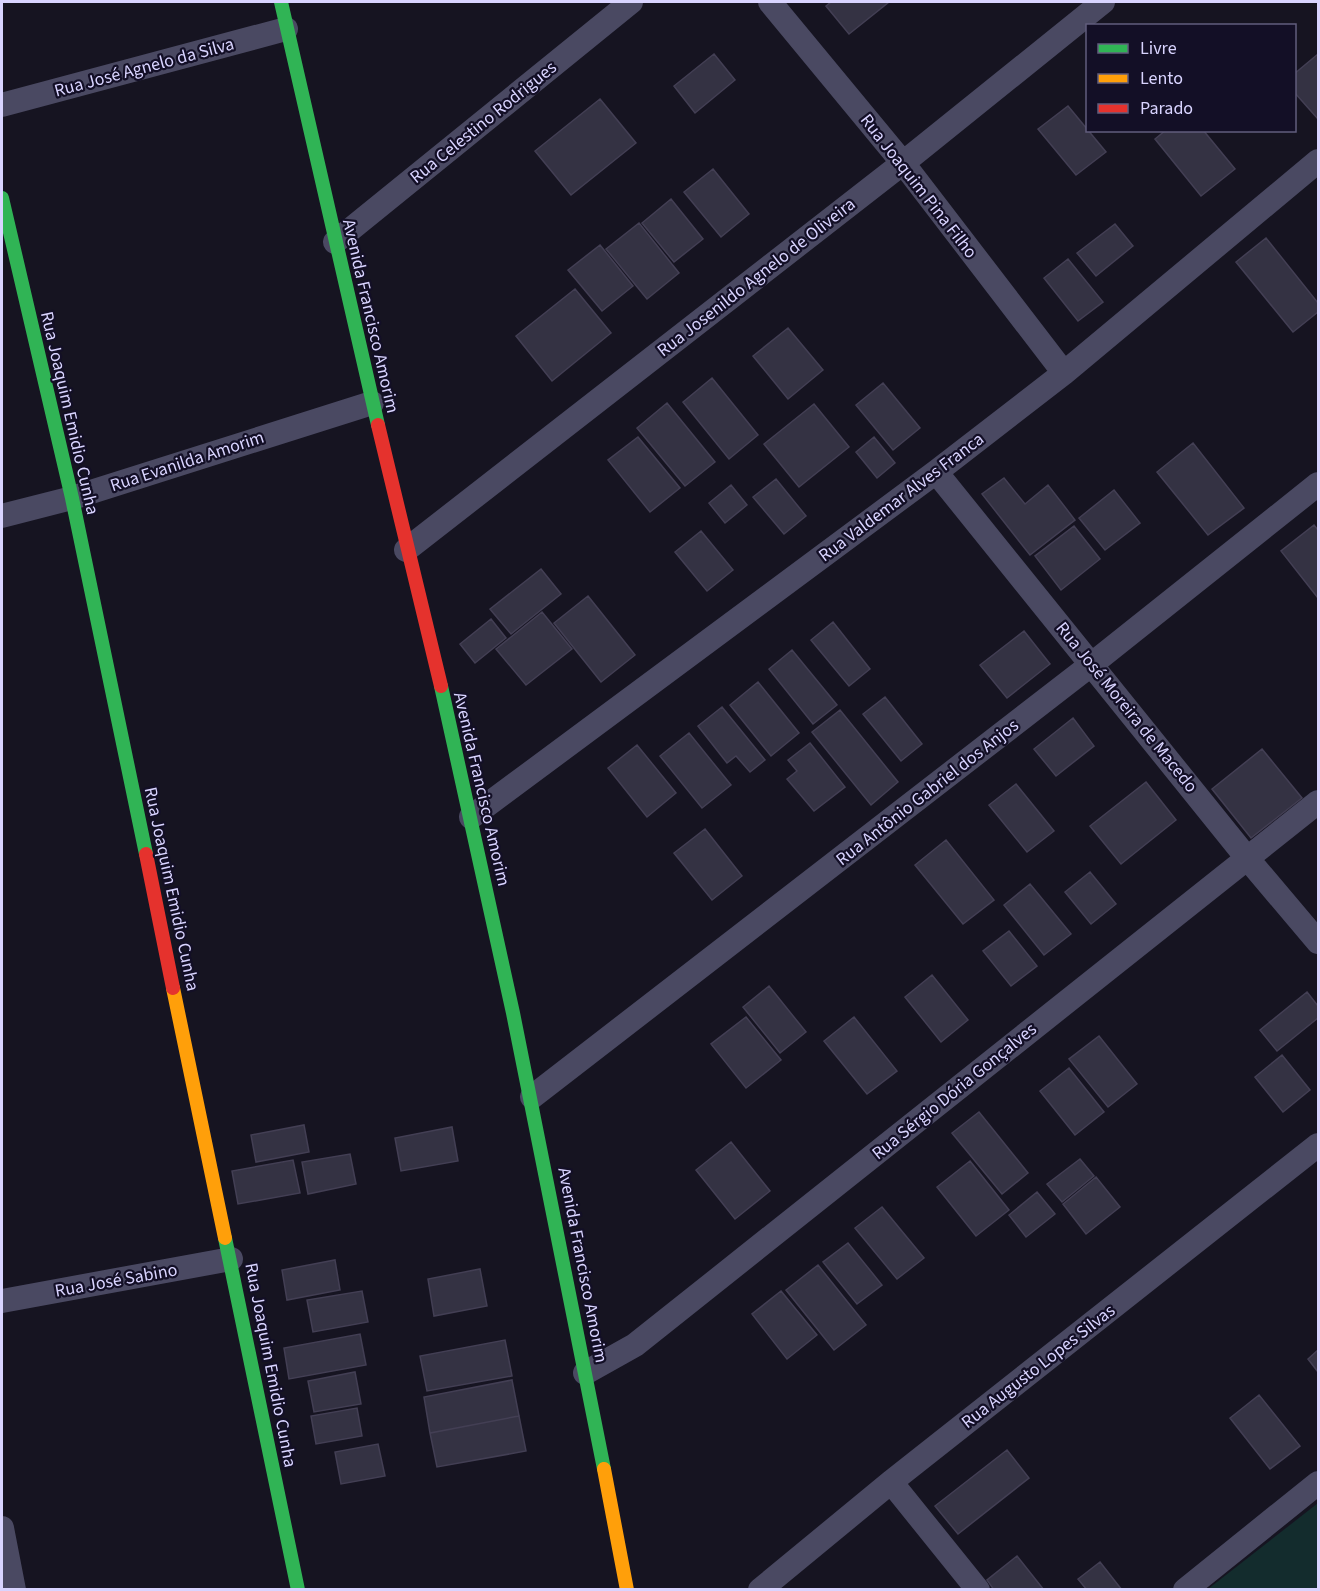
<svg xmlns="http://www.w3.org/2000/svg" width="1320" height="1591" font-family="'Source Sans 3',sans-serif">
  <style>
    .green { fill: #132c2d }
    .building { fill: #343243; stroke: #433f54; stroke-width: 1.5 }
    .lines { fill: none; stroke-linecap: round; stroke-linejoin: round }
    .street { stroke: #4a4962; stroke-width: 24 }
    .fast { stroke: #30b455; stroke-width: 14 }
    .slow { stroke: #ff9f0a; stroke-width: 14 }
    .jam { stroke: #e5322d; stroke-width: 14 }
    .labels { text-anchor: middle; stroke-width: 4.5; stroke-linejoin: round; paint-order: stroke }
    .street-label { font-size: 18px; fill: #d9d4ff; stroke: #130f26 }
  </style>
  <rect width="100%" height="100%" fill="#161421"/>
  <path class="green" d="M1318,1503V1589H1208Z"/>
  <path class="building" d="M831,2H889L849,34L826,6Z
    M714,54L735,80L695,113L674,86Z
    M1318,54V119L1294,92V74Z
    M600,99L636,143L571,195L535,151Z
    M1068,106L1106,152L1076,175L1038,129Z
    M1166,130H1203L1235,169L1201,196L1155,139Z
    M713,169L749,214L721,237L684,192Z
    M671,199L703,239L674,262L642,223Z
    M639,223L679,273L647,299L606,249Z
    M1115,224L1133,246L1096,276L1077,253Z
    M1266,238L1318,303V312L1293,332L1236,262Z
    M600,245L633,286L602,311L568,270Z
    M1068,259L1103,302L1078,321L1044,278Z
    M575,289L611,333L552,381L516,336Z
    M788,328L823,370L788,399L753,356Z
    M712,378L758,435L729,459L683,402Z
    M883,383L920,428L893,450L856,405Z
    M667,403L715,462L685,486L637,428Z
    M814,404L849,447L799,487L764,444Z
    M638,437L680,488L650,512L608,460Z
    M874,437L895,463L877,478L856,452Z
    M1193,443L1244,508L1208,535L1157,472Z
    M1004,478L1025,504L1048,485L1075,520L1030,555L982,494Z
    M776,479L806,516L784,534L753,497Z
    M731,485L747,505L725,523L709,503Z
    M1114,490L1140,523L1105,550L1079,518Z
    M1314,525L1318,530V598L1281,551Z
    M1074,526L1100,559L1061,590L1035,556Z
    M701,531L733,570L707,591L675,552Z
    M541,569L561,594L511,634L490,609Z
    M588,596L635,655L601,682L554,623Z
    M542,612L572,649L526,685L496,649Z
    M491,619L506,638L475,663L460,644Z
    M833,622L870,669L849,686L811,640Z
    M1024,631L1050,664L1007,698L980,665Z
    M792,650L837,705L813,724L769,669Z
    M758,682L799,733L771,756L730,705Z
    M885,697L922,744L901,761L863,714Z
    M722,707L765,760L750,772L736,756L727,763L698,726Z
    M840,710L898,782L871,805L812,732Z
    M1073,718L1094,746L1056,776L1034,749Z
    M689,733L731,785L702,808L660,756Z
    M810,743L845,787L814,811L787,779L797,771L788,760Z
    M637,745L676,793L647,817L608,768Z
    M1262,749L1302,798L1251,838L1212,789Z
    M1146,782L1176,820L1121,864L1090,826Z
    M1016,784L1054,831L1027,852L989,805Z
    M705,829L742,876L712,900L674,853Z
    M946,840L994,900L963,924L915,865Z
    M1090,872L1116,904L1091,924L1065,892Z
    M1030,884L1071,934L1044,955L1004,905Z
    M1009,931L1037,966L1011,986L983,951Z
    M932,975L968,1020L941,1042L905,997Z
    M769,986L806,1032L780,1053L743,1007Z
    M1307,992L1318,1006V1018L1277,1051L1260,1030Z
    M746,1017L781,1060L746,1088L711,1044Z
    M854,1017L897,1071L867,1094L824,1041Z
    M1099,1036L1137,1084L1108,1107L1069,1059Z
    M1282,1055L1310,1090L1283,1112L1255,1077Z
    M1069,1068L1104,1112L1075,1135L1040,1091Z
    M979,1112L1028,1173L1002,1194L952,1133Z
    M304,1125L309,1152L256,1162L251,1135Z
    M452,1127L458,1161L401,1171L395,1138Z
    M731,1142L770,1191L735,1219L696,1170Z
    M350,1154L356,1184L308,1194L302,1162Z
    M1080,1159L1094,1176L1062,1202L1047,1184Z
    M293,1160L300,1193L238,1204L232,1171Z
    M970,1161L1009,1210L976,1236L937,1187Z
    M1096,1177L1120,1207L1086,1234L1063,1204Z
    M1037,1192L1055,1214L1026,1237L1009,1215Z
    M882,1207L924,1258L897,1279L855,1228Z
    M848,1243L882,1285L857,1304L823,1262Z
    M335,1260L340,1290L287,1300L282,1270Z
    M818,1265L866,1325L834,1350L786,1290Z
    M480,1269L487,1306L434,1316L428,1279Z
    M362,1291L368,1322L313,1332L307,1300Z
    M781,1291L817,1335L787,1359L752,1314Z
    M360,1334L366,1365L289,1379L284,1348Z
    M505,1340L512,1376L427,1391L420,1356Z
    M1318,1350V1372L1308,1359Z
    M355,1372L361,1404L314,1412L308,1381Z
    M512,1380L519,1416L430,1433L424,1397Z
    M1259,1395L1300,1446L1270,1469L1230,1418Z
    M357,1408L362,1436L316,1444L311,1416Z
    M519,1416L526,1451L437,1467L430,1433Z
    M378,1444L385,1476L341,1484L335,1452Z
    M1007,1450L1029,1478L958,1534L935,1506Z
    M1017,1556L1044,1590H994L987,1580Z
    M1100,1562L1122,1590H1087L1078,1579Z"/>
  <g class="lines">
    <path class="street" d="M770,2L903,163L1064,373
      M2,105L286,29
      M335,242L631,2
      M936,472L1247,858L1318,942
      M2,516L72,498L372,403
      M406,550L903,163L1103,2
      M471,817L936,472L1064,373L1318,161
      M532,1097L1092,664L1318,484
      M2,1301L231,1259
      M585,1373L635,1345L1318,802
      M891,1482L978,1590
      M2,1528L14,1590
      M760,1590L891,1482L1318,1145
      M1185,1590L1318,1483"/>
    <path class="fast" d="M281,2L378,425
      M2,198L72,498L146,854
      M441,686L513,1013L604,1469
      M225,1238L298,1590"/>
    <path class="slow" d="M173,988L225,1238
      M604,1469L627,1590"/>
    <path class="jam" d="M378,425L441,686
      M146,854L173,988"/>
  </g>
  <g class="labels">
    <g class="street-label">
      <text transform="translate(144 67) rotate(-15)" y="6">Rua José Agnelo da Silva</text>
      <text transform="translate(483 122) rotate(-39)" y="6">Rua Celestino Rodrigues</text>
      <text transform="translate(919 186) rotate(52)" y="6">Rua Joaquim Pina Filho</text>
      <text transform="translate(756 277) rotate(-38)" y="6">Rua Josenildo Agnelo de Oliveira</text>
      <text transform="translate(371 316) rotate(77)" y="6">Avenida Francisco Amorim</text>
      <text transform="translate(70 413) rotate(77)" y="6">Rua Joaquim Emidio Cunha</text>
      <text transform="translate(187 461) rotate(-18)" y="6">Rua Evanilda Amorim</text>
      <text transform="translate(901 497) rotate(-37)" y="6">Rua Valdemar Alves Franca</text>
      <text transform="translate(1127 707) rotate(51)" y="6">Rua José Moreira de Macedo</text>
      <text transform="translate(482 789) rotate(77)" y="6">Avenida Francisco Amorim</text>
      <text transform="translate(927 792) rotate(-38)" y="6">Rua Antônio Gabriel dos Anjos</text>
      <text transform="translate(172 889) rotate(78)" y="6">Rua Joaquim Emidio Cunha</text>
      <text transform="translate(954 1091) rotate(-39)" y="6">Rua Sérgio Dória Gonçalves</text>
      <text transform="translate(583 1265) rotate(79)" y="6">Avenida Francisco Amorim</text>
      <text transform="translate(116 1280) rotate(-10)" y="6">Rua José Sabino</text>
      <text transform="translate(271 1365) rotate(79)" y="6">Rua Joaquim Emidio Cunha</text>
      <text transform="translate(1038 1366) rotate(-38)" y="6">Rua Augusto Lopes Silvas</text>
    </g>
  </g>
  <rect width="1320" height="1591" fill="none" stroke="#d9d4ff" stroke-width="6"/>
  <rect x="1086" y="24" width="210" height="108" fill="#130f26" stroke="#625e7d" stroke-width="1.5"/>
  <rect x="1098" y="44" width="30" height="9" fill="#30b455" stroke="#625e7d" stroke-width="1.5"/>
  <text x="1140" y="54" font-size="18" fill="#d9d4ff">Livre</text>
  <rect x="1098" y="74" width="30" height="9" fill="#ff9f0a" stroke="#625e7d" stroke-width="1.5"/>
  <text x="1140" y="84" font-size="18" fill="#d9d4ff">Lento</text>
  <rect x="1098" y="104" width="30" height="9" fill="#e5322d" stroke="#625e7d" stroke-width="1.5"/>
  <text x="1140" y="114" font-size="18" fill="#d9d4ff">Parado</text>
</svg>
